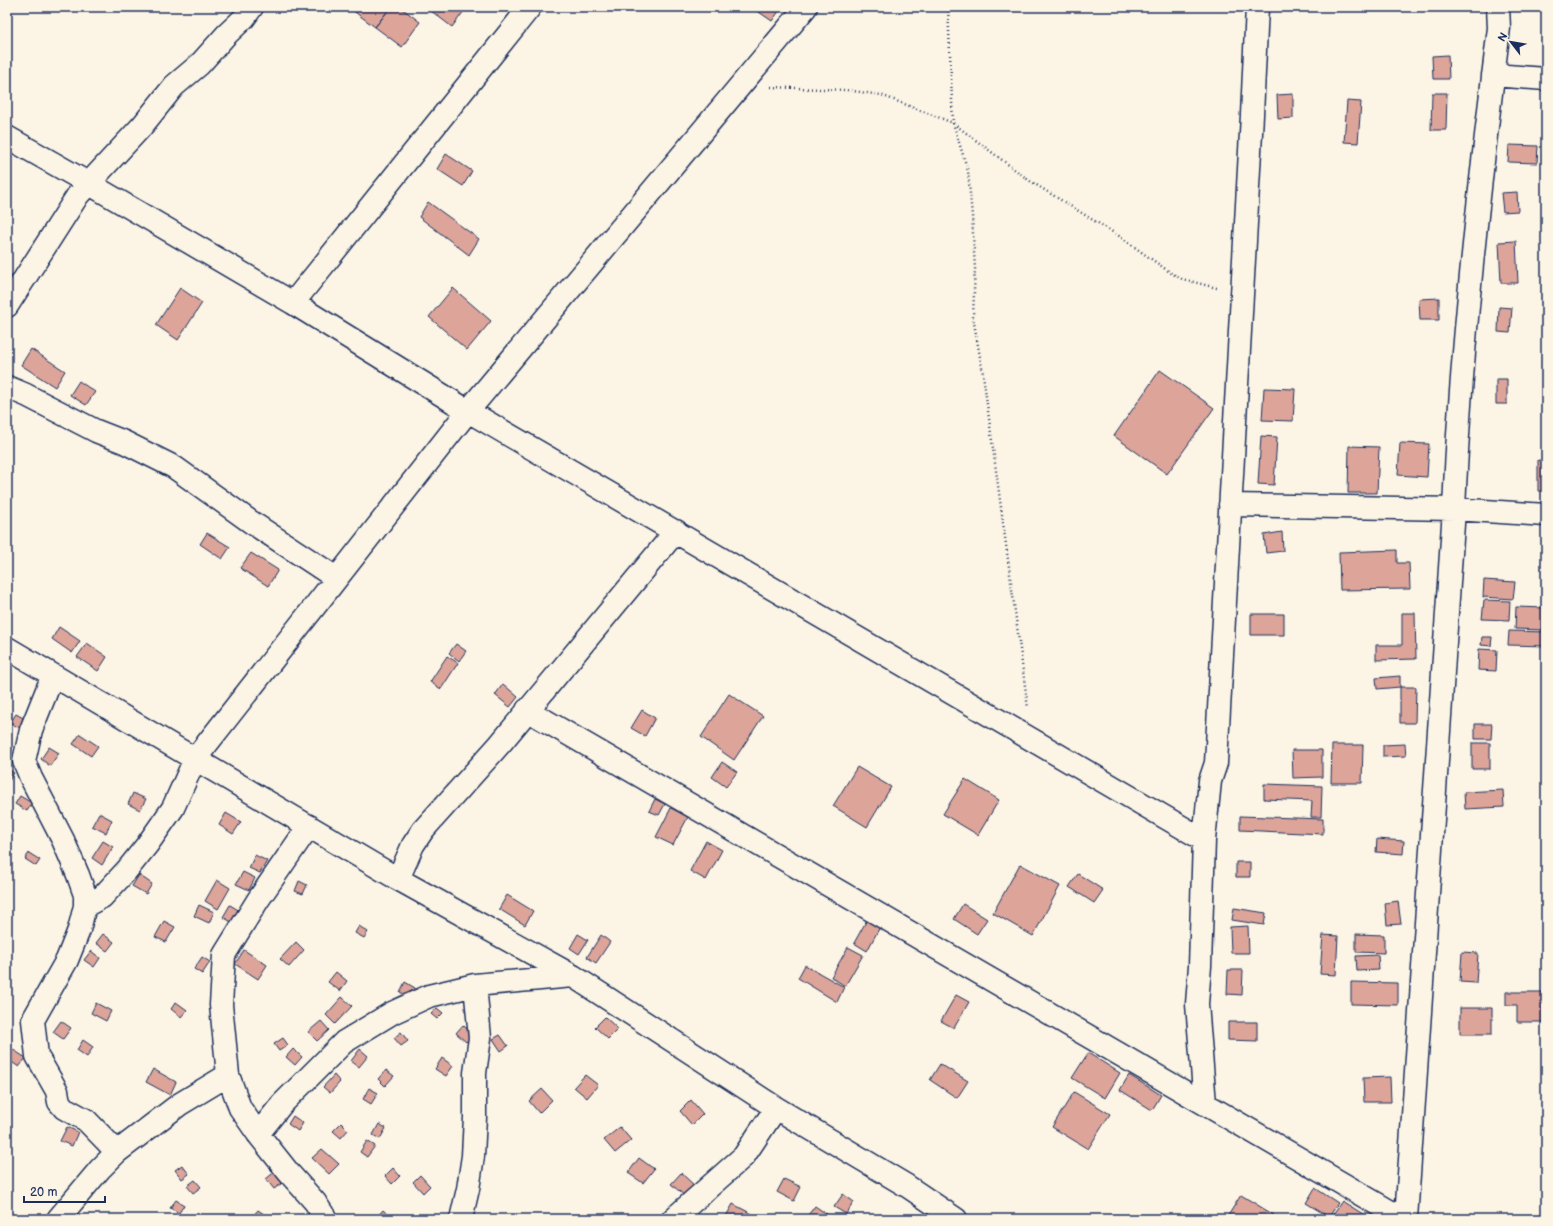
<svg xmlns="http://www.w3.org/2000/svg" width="1553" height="1226" font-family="'Balsamiq Sans',sans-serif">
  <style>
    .building { fill: #dda499; stroke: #1b2f5e }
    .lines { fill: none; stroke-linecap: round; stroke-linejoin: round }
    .minor-casing { stroke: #1b2f5e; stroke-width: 25 }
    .path { stroke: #1b2f5e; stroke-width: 2.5; stroke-dasharray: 1 3; stroke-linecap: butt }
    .minor { stroke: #fcf5e5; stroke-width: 22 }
  </style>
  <rect width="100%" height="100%" fill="#fcf5e5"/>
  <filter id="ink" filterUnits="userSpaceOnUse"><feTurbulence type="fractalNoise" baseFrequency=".025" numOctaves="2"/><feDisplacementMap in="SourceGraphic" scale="8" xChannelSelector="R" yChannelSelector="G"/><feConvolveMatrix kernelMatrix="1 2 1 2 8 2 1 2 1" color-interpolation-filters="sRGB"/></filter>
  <g filter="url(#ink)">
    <path class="building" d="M348,7H391L375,27Z
      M391,7H400L420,22L402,47L375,27Z
      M426,7H467L452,27Z
      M758,7H782L772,21L756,10Z
      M1448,55L1449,79H1433L1432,56Z
      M1432,93H1447L1446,130H1431Z
      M1293,94V118L1278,119L1277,95Z
      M1347,101L1361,102L1358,143L1344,142Z
      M1509,145L1538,146L1537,163L1508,162Z
      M446,154L472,171L463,186L437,169Z
      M1517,192L1518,211L1503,212L1501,193Z
      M428,202L479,239L469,255L419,217Z
      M1516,241L1518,283H1501L1499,242Z
      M180,288L202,303L178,340L156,325Z
      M453,288L491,321L467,350L429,317Z
      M1439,298V320H1420L1419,299Z
      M1499,307L1512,308L1510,333L1498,332Z
      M31,349L65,371L55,387L21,365Z
      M1160,370L1214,408L1167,474L1114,436Z
      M1496,379H1507V404H1496Z
      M79,381L95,392L86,405L70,395Z
      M1264,388L1295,389L1293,421L1262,420Z
      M1261,436L1277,437L1274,485L1258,484Z
      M1400,443L1429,444L1427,477L1398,475Z
      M1349,446L1379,447L1377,493H1348Z
      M1538,460L1546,461V491H1538Z
      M1282,532L1283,551L1266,553L1264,535Z
      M207,533L230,547L222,559L200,544Z
      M1397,550V563H1409L1410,589L1340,590L1339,552Z
      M251,553L278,570L268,586L240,568Z
      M1484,580L1515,582L1513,599L1483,597Z
      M1484,600L1510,601L1509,620L1482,619Z
      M1516,607L1546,608V630L1515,629Z
      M1402,613H1415L1416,659L1376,660V645H1402Z
      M1251,614H1284V635H1251Z
      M59,627L80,641L72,653L52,639Z
      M1509,631L1546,632V646L1508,645Z
      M1482,637H1492L1491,646L1481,645Z
      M87,643L107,657L98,671L77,657Z
      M456,644L466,651L459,661L449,653Z
      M1479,649L1497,650L1496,671L1478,670Z
      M447,656L458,663L441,689L430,682Z
      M1400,676V687L1377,689L1376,678Z
      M503,684L518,697L510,707L495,695Z
      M1400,687H1416L1415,723H1400Z
      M729,694L763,716L734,760L701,737Z
      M642,710L655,718L645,736L631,728Z
      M16,714L25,719L20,728L10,723Z
      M1475,724H1492L1491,739H1475Z
      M80,734L98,746L91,756L73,744Z
      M1472,743H1490V769H1472Z
      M1405,744L1406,756L1383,757V745Z
      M1332,745H1363L1362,783H1331Z
      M49,747L59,753L50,766L41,759Z
      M1292,750H1322V777L1293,778Z
      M722,762L737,772L726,787L712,777Z
      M857,767L891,787L867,827L833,806Z
      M7,769L14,773L8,782L7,781Z
      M965,779L999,800L978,835L943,814Z
      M1264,784L1322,786L1321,817H1311L1312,801L1264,799Z
      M1503,790L1504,807L1465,809L1464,792Z
      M133,793L146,799L140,810L128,804Z
      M20,796L32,803L27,811L15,804Z
      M655,799L665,804L659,815L649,811Z
      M671,808L688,817L673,845L656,837Z
      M99,813L112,820L106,833L92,826Z
      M226,813L241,822L233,834L219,825Z
      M1240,816L1323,819V834L1240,830Z
      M1377,839L1404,841L1403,854L1376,852Z
      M103,841L113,847L102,865L92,858Z
      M706,841L722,850L706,880L690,871Z
      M29,853L40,860L36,866L25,859Z
      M255,855L267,861L260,873L249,868Z
      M1236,862H1250V877H1236Z
      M1020,864L1060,886L1033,936L993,913Z
      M243,872L255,878L249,890L236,884Z
      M1078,874L1103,890L1094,903L1069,887Z
      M139,875L152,884L146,894L132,886Z
      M217,880L230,888L218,909L205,901Z
      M299,881L307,885L303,894L295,891Z
      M507,895L533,911L525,925L499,909Z
      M1398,901L1401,924L1387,925L1385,903Z
      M963,904L987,919L977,934L954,919Z
      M199,905L214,912L209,923L194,916Z
      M230,905L240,911L233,923L223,917Z
      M1234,908L1266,913L1264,925L1232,920Z
      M868,918L881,925L867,951L854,943Z
      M164,921L175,927L166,942L155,937Z
      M359,926L368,932L364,938L355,933Z
      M1248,926L1249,953H1231L1230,927Z
      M103,934L114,942L107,951L96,943Z
      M578,934L588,940L579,954L570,948Z
      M1356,934L1384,935V953L1356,952Z
      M601,935L610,942L596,963L587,957Z
      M1323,935L1338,936L1336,975L1320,974Z
      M296,942L304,950L289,967L280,959Z
      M848,947L863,955L845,986L831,977Z
      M244,950L267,965L258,979L235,964Z
      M91,951L100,958L94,967L84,960Z
      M1462,952L1478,953L1476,983L1460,982Z
      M1378,955L1379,970L1357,971L1356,956Z
      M202,957L210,962L202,974L194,969Z
      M805,965L844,987L837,1002L798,978Z
      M1228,970H1243L1242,995L1227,994Z
      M336,972L347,981L340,991L328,982Z
      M405,982L415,988L409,997L400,992Z
      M1351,982L1398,983V1005L1351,1004Z
      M1506,992H1543V1022H1517V1005H1506Z
      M956,995L969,1002L954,1028L941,1021Z
      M342,997L352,1006L335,1024L326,1015Z
      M176,1002L187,1010L181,1017L171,1009Z
      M96,1003L111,1011L106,1021L91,1013Z
      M437,1008L443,1013L437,1019L431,1014Z
      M1460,1008H1492V1034H1460Z
      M605,1017L618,1029L608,1039L595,1027Z
      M61,1021L71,1028L63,1039L53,1032Z
      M321,1021L329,1030L317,1041L308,1032Z
      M1228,1022H1257V1041L1228,1040Z
      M463,1025L473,1035L466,1042L456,1033Z
      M401,1032L408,1041L401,1046L394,1038Z
      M500,1035L508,1046L501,1051L493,1039Z
      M283,1038L288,1045L279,1051L274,1044Z
      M83,1040L93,1047L87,1057L77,1050Z
      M12,1049L26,1058L19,1067L7,1059V1056Z
      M293,1049L302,1057L295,1065L286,1057Z
      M360,1049L368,1056L359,1067L351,1061Z
      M1088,1053L1120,1073L1105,1098L1072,1078Z
      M442,1058L453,1066L446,1076L435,1069Z
      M940,1064L968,1081L957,1098L930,1080Z
      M153,1069L176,1082L170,1095L146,1082Z
      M386,1070L394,1076L385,1086L378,1079Z
      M334,1075L340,1082L330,1093L323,1087Z
      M585,1075L598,1085L587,1098L574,1087Z
      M1129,1075L1161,1095L1152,1110L1120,1090Z
      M1390,1077L1391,1102H1364L1363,1078Z
      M369,1088L378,1093L371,1104L363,1099Z
      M542,1089L552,1100L539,1113L529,1101Z
      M1074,1092L1110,1114L1088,1149L1052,1127Z
      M691,1100L703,1114L692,1125L680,1111Z
      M293,1116L303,1123L298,1131L288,1124Z
      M341,1123L348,1130L341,1138L333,1131Z
      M379,1124L386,1128L380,1139L373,1135Z
      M67,1127L78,1132L72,1146L60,1141Z
      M620,1127L631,1140L615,1153L604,1140Z
      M367,1141L375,1146L367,1157L360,1152Z
      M322,1149L339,1164L329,1174L312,1158Z
      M639,1158L654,1169L643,1183L628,1173Z
      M182,1165L189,1174L182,1179L175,1170Z
      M393,1168L400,1176L392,1184L385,1176Z
      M277,1170L285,1181L274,1189L266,1179Z
      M681,1173L695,1186L686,1197L671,1184Z
      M420,1175L430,1186L423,1193L413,1182Z
      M784,1179L801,1187L794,1201L777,1192Z
      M195,1180L201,1187L193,1193L187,1186Z
      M1315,1188L1338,1203L1329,1217L1306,1203Z
      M843,1194L854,1202L846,1214L834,1207Z
      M1241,1195L1274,1215L1271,1219H1226Z
      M176,1200L184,1205L179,1213L170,1208Z
      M1342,1201L1371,1219H1330Z
      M733,1204L754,1215L752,1219L725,1218Z
      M815,1206L834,1219H805Z
      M258,1210L271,1219H254L252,1217Z
      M383,1210L391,1217L390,1219H375Z"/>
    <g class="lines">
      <g class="minor-casing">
        <path id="minor" d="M1493,75L1546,79
          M7,137L88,183L293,303L468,411L1204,840
          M293,303L530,7
          M7,306L78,195L142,126L174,86L200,64L226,35L244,18L252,7
          M7,387L26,395L96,431L124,442L174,467L251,522L336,578
          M1230,505L1454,509L1546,515
          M7,648L398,879L573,976L776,1108L907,1186L956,1219
          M53,675L31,730L24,761L31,778L63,840L78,875L85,895V906L79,930L67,960L33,1020L37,1056L57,1091L59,1102L64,1108L86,1120L117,1152
          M527,710L1403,1219
          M309,826L258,900L224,955L221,1005L228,1075L240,1108L258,1134L289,1173L315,1202L326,1219
          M398,879L413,845L423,830L500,744L676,531
          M85,906L102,897L127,870L147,845L173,808L195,759L468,411L806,7
          M1205,1104L1197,1004L1200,966L1204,840L1210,781L1216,763L1252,115L1257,7
          M258,1134L282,1104L344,1042L392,1013L429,996L475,985L573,976
          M58,1219L100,1169L117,1152L180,1104L228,1075
          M461,1219L468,1189L473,1156L475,1117V1073L480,1038L475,985
          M673,1219L744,1156L776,1108
          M1406,1219L1454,509C1461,348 1479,188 1499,28L1498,7"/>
      </g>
      <path class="path" d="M948,7L953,123L968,171L972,216L975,269L973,317L983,374L1028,708
        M771,87L846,90L881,95L953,123L1030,181L1119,236L1171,273L1182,279L1217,288"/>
      <use href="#minor" class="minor"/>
    </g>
  </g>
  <rect width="1553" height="1226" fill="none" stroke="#fcf5e5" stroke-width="24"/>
  <rect x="12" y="12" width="1529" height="1202" fill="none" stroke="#1b2f5e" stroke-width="1.5" filter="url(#ink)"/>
  <g transform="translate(1511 42) rotate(301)" stroke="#fcf5e5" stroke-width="3" paint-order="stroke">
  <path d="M0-3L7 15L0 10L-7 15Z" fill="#1b2f5e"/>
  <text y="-6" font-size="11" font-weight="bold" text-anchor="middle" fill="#1b2f5e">N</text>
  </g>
  <path d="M24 1196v6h81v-6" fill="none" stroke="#1b2f5e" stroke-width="2"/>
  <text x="30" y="1196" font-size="12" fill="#1b2f5e" stroke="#fcf5e5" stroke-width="3" paint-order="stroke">20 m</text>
</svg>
